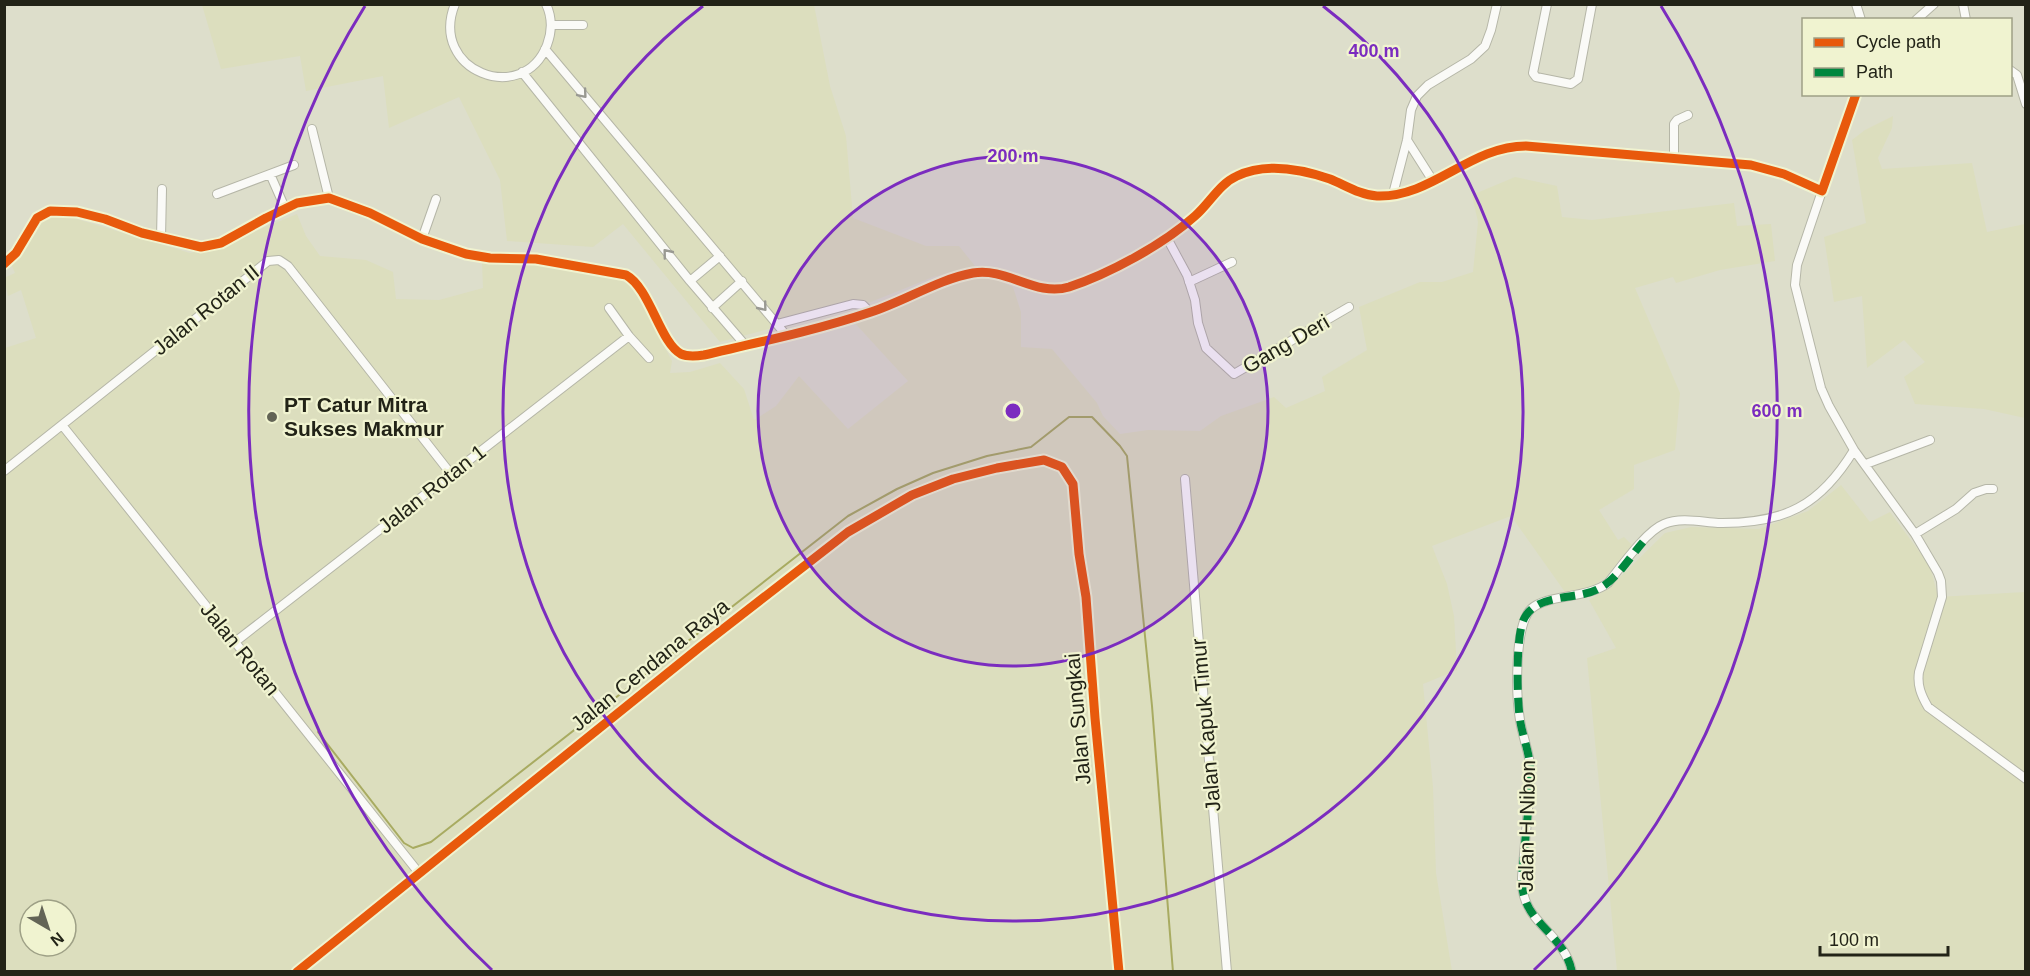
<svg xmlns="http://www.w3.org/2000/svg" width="2030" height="976" font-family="Helvetica,sans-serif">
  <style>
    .built { fill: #dcdebe; fill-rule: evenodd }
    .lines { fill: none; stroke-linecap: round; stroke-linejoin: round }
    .stream { stroke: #a8ab61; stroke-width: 2 }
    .minor-casing { stroke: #b5b6a7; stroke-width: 10 }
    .minor { stroke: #fafaf7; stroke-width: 8 }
    .quiet { stroke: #00873e; stroke-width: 8; stroke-dasharray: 15 8; stroke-linecap: butt }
    .cycleway-casing { stroke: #f0f3d0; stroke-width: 13 }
    .cycleway { stroke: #e8590c; stroke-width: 9 }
    .oneway { stroke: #999992 }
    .ring { fill: none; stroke: #7b2cbf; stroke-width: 3 }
    .poi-dot { fill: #636456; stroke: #f0f3d0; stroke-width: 2 }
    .labels { text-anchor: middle; stroke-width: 4.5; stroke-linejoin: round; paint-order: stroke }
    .street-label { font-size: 21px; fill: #222317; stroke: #f0f3d0 }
    .poi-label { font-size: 21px; font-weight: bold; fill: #222317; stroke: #f0f3d0; text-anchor: start }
    .centre { fill: #7b2cbf; stroke: #f0f3d0; stroke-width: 3 }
    .ring-label { font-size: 18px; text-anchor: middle; font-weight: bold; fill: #7b2cbf; stroke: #f0f3d0; stroke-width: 4.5; stroke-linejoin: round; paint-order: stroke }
  </style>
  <rect width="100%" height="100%" fill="#dddecb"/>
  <path class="built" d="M202,5H814L830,86L846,136L853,218L926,246H959L975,266L933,277L871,302L720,342L623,224L593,247L507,241L500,180L459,97L389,128L383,76L306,91L300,56L221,69Z
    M1893,116L1892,128L1878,158L1882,169L1972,163L1987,232L2025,224V418L1984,409L1915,404L1904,377L1925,362L1904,340L1867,368L1862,296L1834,302L1824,237L1866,223L1852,140L1865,130Z
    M1515,177L1557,186L1562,217L1592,220L1734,203L1737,226L1771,224L1775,261L1720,270L1676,283L1673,277L1635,288L1680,393L1675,450L1634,465V489L1599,510L1618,540L1624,537L1632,545L1606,577L1591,587L1565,592L1511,516L1432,546L1447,584L1454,616L1457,670L1423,684L1433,787L1436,873L1452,971L5,972V348L36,338L21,290L8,296L4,278L15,273L11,264L25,251L40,222L60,214L190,253L219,246L297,214L306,236L320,256L366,260L393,272L396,299L439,300L483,288L482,263L542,265L618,279L632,286L672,361L670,373L690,372L720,363L744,389L754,420L776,406L799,376L848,429L908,381L853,321L896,308L958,280L991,277L1013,287L1021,312V347L1052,349L1097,403L1103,416L1120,434L1148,430L1200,431L1221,416L1274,397L1286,408L1325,391L1322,377L1367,350L1359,307L1420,282H1442L1473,272L1478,222L1472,195ZM30,910H66V946H30Z
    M1841,485L1870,522L1890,512L1930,566L1938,597L2025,592V971H1617L1587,658L1616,648L1589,600L1608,589L1665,533L1691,527L1759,529L1808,511Z"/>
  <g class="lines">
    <path class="stream" d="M318,732L404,843L413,848L431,842L848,516L897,489L933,473L987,456L1031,447L1069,417H1092L1120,446L1127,456L1152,706L1173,972"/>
    <g class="minor-casing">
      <path id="minor" d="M455,4C428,71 523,107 547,45C552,32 552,17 546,4
        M1547,4L1533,73L1536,77L1571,84L1578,79L1592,4
        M1856,4L1861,20
        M1963,4L1966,20
        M1916,20L1934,4
        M551,25H583
        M545,49L786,335
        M2010,70L2017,75L2026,104
        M522,72L690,281L746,346
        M312,129L329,198
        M1407,140L1433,181
        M1674,159V124L1677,120L1688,115
        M270,174L285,208
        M217,194L294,165
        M1393,194L1407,140L1411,110L1417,96L1428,85L1471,59L1485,46L1491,30L1497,4
        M161,238L162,189
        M1167,238L1187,275L1195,300L1198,323L1206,348L1234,374L1349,307
        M422,239L436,199
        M4,264L16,253L37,218L50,211L77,212L105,219L142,233L201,247L221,243L266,218L297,203L329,198L370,213L422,239L466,254L490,258L536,259L626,275C650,288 660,343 681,354C688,357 697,356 704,355C760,342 817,330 871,312C905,301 939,279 973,273C1007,267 1035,297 1069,287C1109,274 1164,244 1195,216C1210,203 1219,184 1237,176C1266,162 1301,169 1330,179C1345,185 1360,195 1377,196C1432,198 1470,146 1526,146L1751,165L1784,174L1822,191L1856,94
        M690,281L720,256
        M1189,282L1232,262
        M609,308L629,336L649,358
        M712,308L742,281
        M777,324L853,304L863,305L870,312
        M62,425L419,873
        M1854,450L1915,534L1938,573L1941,581L1942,597L1919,672C1917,685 1921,695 1928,707L2026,779
        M1866,464L1930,440
        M4,471L268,261L279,260L288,266L451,474
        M1185,479L1227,972
        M1915,534L1956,509L1974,493L1986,489H1993
        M235,642L629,336
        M297,972L700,647L848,532L912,495L953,479L997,468L1044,460L1062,467L1073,484L1079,554L1086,597L1095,718L1119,972
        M1572,972C1565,937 1532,926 1524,896C1520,883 1523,868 1524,855C1526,830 1529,804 1530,778C1532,757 1523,740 1520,720C1516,696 1514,626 1531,609C1547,594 1587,599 1608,583C1621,567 1646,531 1664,524C1681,517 1701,522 1718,523C1784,524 1820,506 1854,450L1829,406L1821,388L1795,285L1797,265L1822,191"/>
    </g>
    <use href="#minor" class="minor"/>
    <path class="quiet" d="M1572,972C1565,937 1532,926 1524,896C1520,883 1523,868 1524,855C1526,828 1530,801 1530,774C1531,755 1523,739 1520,720C1517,700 1515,633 1525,617C1540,592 1578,601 1600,588C1617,579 1630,557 1643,542"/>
    <g class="cycleway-casing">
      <path id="cycleway" d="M4,264L16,253L37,218L50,211L77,212L105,219L142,233L201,247L221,243L266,218L297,203L329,198L370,213L422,239L466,254L490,258L536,259L626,275C650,288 660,343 681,354C688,357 697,356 704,355C760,342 817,330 871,312C905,301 939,279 973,273C1007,267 1035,297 1069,287C1109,274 1164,244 1195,216C1210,203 1219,184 1237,176C1266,162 1301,169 1330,179C1345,185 1360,195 1377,196C1432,198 1470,146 1526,146L1751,165L1784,174L1822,191L1856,94
        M297,972L700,647L848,532L912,495L953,479L997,468L1044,460L1062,467L1073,484L1079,554L1086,597L1095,718L1119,972"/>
    </g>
    <use href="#cycleway" class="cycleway"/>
  </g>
  <defs><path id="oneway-chevron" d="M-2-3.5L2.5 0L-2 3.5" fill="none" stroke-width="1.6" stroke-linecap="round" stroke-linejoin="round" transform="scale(1.5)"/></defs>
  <g class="oneway">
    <use href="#oneway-chevron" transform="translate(583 94) rotate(50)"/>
    <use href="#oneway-chevron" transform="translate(667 253) rotate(-129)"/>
    <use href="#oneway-chevron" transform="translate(763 307) rotate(51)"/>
  </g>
  <circle cx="1013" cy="411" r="255" fill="#7b2cbf" fill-opacity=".12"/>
  <g class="ring">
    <circle cx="1013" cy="411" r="255"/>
    <path d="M1323 6A510 510 0 1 1 703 6"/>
    <path d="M492 970A764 764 0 0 1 365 6M1661 6A764 764 0 0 1 1534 970"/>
  </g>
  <circle class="poi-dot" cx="272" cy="417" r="6"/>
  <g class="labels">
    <g class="street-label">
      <text transform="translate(206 310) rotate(-39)" y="7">Jalan Rotan II</text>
      <text transform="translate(1286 344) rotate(-30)" y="7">Gang Deri</text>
      <text transform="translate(432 489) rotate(-38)" y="7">Jalan Rotan 1</text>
      <text transform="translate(240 649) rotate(51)" y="7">Jalan Rotan</text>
      <text transform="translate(650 665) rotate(-39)" y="7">Jalan Cendana Raya</text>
      <text transform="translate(1078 719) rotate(-95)" y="7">Jalan Sungkai</text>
      <text transform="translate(1206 725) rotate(-95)" y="7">Jalan Kapuk Timur</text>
      <text transform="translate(1527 826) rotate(-89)" y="7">Jalan H Nibon</text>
    </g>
    <g class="poi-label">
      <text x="284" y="412">PT Catur Mitra<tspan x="284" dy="24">Sukses Makmur</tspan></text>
    </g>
  </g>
  <circle cx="1013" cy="411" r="9" class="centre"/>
  <g class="ring-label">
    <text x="1374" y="57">400 m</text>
    <text x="1013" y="162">200 m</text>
    <text x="1777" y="417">600 m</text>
  </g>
  <rect width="2030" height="976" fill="none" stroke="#222317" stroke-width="12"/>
  <rect x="1802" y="18" width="210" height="78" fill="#f0f3d0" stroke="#9ea086" stroke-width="1.5"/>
  <rect x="1814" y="38" width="30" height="9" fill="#e8590c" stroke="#9ea086" stroke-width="1.5"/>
  <text x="1856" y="48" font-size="18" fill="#222317">Cycle path</text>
  <rect x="1814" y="68" width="30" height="9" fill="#00873e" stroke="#9ea086" stroke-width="1.5"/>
  <text x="1856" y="78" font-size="18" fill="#222317">Path</text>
  <g transform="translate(48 928) rotate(141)"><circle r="28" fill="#f0f3d0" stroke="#9ea086" stroke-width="1.5"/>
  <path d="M0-4.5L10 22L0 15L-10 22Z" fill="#636456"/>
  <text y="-9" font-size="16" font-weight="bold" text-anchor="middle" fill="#222317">N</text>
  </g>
  <path d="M1820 946v9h128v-9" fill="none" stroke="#222317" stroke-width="3"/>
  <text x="1829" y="946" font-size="18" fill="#222317" stroke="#f0f3d0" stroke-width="4.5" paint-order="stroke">100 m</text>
</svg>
